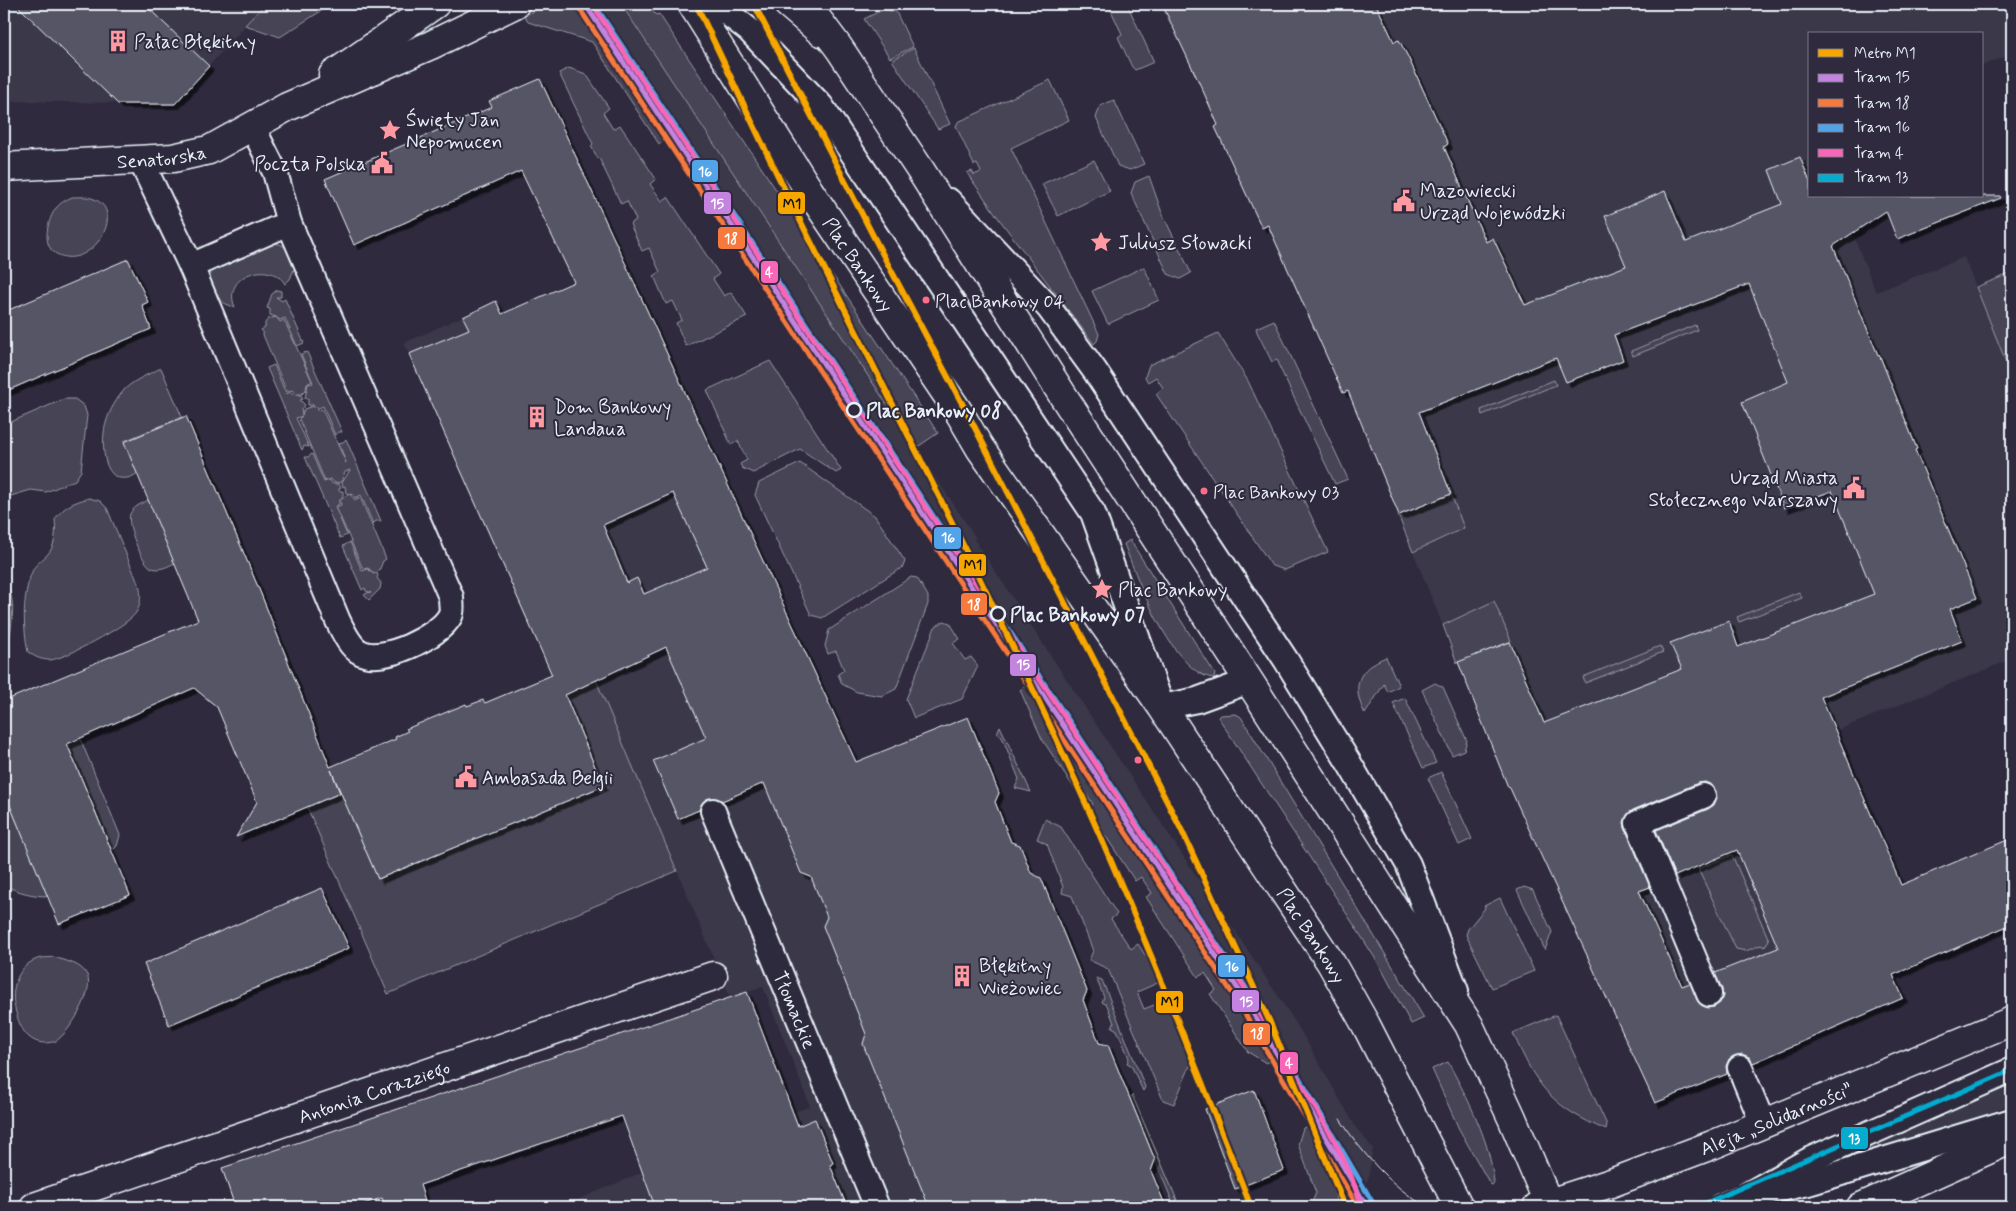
<svg xmlns="http://www.w3.org/2000/svg" width="2016" height="1211" font-family="Mynerve,sans-serif">
  <style>
    .built { fill: #3b3749 }
    .green { fill: #464455; stroke: #979aa6 }
    .building { fill: #575565; stroke: #e8f1f8; fill-rule: evenodd; filter: url(#shadow) }
    .lines { fill: none; stroke-linecap: round; stroke-linejoin: round }
    .service-casing { stroke: #e8f1f8; stroke-width: 28 }
    .minor-casing { stroke: #e8f1f8; stroke-width: 31 }
    .tertiary-casing { stroke: #e8f1f8; stroke-width: 31 }
    .secondary-casing { stroke: #e8f1f8; stroke-width: 31 }
    .service { stroke: #2f2a3d; stroke-width: 24 }
    .minor { stroke: #2f2a3d; stroke-width: 28 }
    .tertiary { stroke: #2f2a3d; stroke-width: 28 }
    .secondary { stroke: #2f2a3d; stroke-width: 28 }
    .tram { stroke: #e8f1f8; stroke-width: 1 }
    .tram-1-casing { stroke: #2f2a3d; stroke-width: 9 }
    .tram-2-casing { stroke: #2f2a3d; stroke-width: 9 }
    .tram-3-casing { stroke: #2f2a3d; stroke-width: 9 }
    .tram-4-casing { stroke: #2f2a3d; stroke-width: 9 }
    .tram-5-casing { stroke: #2f2a3d; stroke-width: 9 }
    .tram-1 { stroke: #c483df; stroke-width: 5 }
    .tram-2 { stroke: #f6793e; stroke-width: 5 }
    .tram-3 { stroke: #53a3e8; stroke-width: 5 }
    .tram-4 { stroke: #fa66b7; stroke-width: 5 }
    .tram-5 { stroke: #06acd0; stroke-width: 5 }
    .metro-1-casing { stroke: #2f2a3d; stroke-width: 10 }
    .metro-1 { stroke: #f7a600; stroke-width: 6 }
    .bus-dot { fill: #fb6d88; stroke: #2f2a3d; stroke-width: 2 }
    .stop-dot { fill: #2f2a3d; stroke: #e8f1f8; stroke-width: 2.5 }
    .labels { text-anchor: middle; stroke-width: 4; stroke-linejoin: round; paint-order: stroke }
    .bus-label { font-size: 18px; fill: #e8f1f8; stroke: #2f2a3d; text-anchor: start }
    .poi-label { font-size: 19px; fill: #e8f1f8; stroke: #2f2a3d; text-anchor: start }
    .street-label { font-size: 19px; fill: #e8f1f8; stroke: #2f2a3d }
    .stop-label { font-size: 19px; font-weight: bold; fill: #e8f1f8; stroke: #2f2a3d; text-anchor: start }
    .line-badge { stroke: #2f2a3d; stroke-width: 2 }
    .badge-label { font-size: 14px; text-anchor: middle; font-weight: bold; fill: #fff }
    .pale-badge-label { font-size: 14px; text-anchor: middle; font-weight: bold; fill: #111 }
  </style>
  <defs>
    <filter id="shadow"><feDropShadow dx="4.5" dy="4.5" stdDeviation="0" flood-color="#0009"/></filter>
  </defs>
  <rect width="100%" height="100%" fill="#2f2a3d"/>
  <filter id="ink" filterUnits="userSpaceOnUse"><feTurbulence type="fractalNoise" baseFrequency=".02" numOctaves="2"/><feDisplacementMap in="SourceGraphic" scale="10" xChannelSelector="R" yChannelSelector="G"/><feConvolveMatrix kernelMatrix="1 2 1 2 8 2 1 2 1" color-interpolation-filters="sRGB"/></filter>
  <g filter="url(#ink)">
    <path class="built" d="M4,4H265L175,104L4,101Z
      M574,4H621L976,538L974,539L1224,918L1226,917L1296,1023L1357,1129L1373,1148L1369,1176L1357,1207H1337L1335,1188L1326,1160L1309,1125L1255,1032L666,140L665,141Z
      M1160,4H2012V54L1982,66V34H1810V196H1838L1876,292L1964,257L2012,377V659L1799,746L1903,998L1789,1048L1655,1103L1509,786L1508,787L1348,391L1343,393L1274,241L1267,226L1263,228L1260,224L1215,127L1219,125L1204,93L1172,24L1169,25Z
      M574,282L708,567L754,717L654,761L678,819L850,749L857,762L960,720L971,725L999,793L995,803L1011,842L1020,845L1031,873L1041,878L1087,991L1083,1001L1099,1042L1108,1045L1155,1160L1151,1171L1166,1207H561L654,1167L810,1106L763,987L730,997L677,871L388,994L307,807L341,793L330,767L554,673L530,626L404,343L496,301L502,314Z
      M2012,1077V1103L1985,1115L1827,1168L1825,1160Z"/>
    <path class="green" d="M265,4H332L280,37L245,25Z
      M547,4H574L665,141L659,144L592,42L528,22L524,16Z
      M621,4H645L656,15L659,14L938,433L916,448Z
      M1108,4H1127L1154,62L1135,70L1132,67L1118,37L1122,34Z
      M884,9L896,12L913,47L890,58L864,19Z
      M914,48L950,124L938,129L892,60Z
      M569,68L586,74L609,108L603,113L613,129L620,125L656,179L650,184L662,201L668,197L719,274L713,279L724,296L731,292L747,317L686,346L676,323L682,320L673,301L666,304L654,276L660,272L649,248L642,251L630,224L636,220L627,201L621,204L599,158L598,159L591,146L593,144L559,73Z
      M1050,80L1069,120L1011,148L1099,334L1097,341L1094,344L999,219L967,173L972,171L974,175L981,172L977,164L974,165L956,126L958,122Z
      M1114,100L1144,164L1130,170L1118,166L1096,118L1100,106Z
      M1094,160L1110,191L1058,216L1042,184Z
      M1149,176L1162,213L1191,273L1180,279L1168,274L1131,193L1135,182Z
      M72,197C79,197 87,196 94,199C129,213 88,274 55,253C41,244 48,219 56,208C61,202 66,200 72,197Z
      M269,242C288,244 288,250 295,267L290,279L285,284C271,259 221,275 235,307C218,303 214,295 208,280L215,266Z
      M1144,267L1159,300L1108,324L1092,291Z
      M2012,273V377L1976,287Z
      M277,290L281,291V297H276L282,301L285,299L304,343L297,346L285,318L280,320L276,317L280,322L284,320L312,381L307,384L306,390L302,394H297L292,390L287,392L261,330L265,328V323L268,319L276,317L270,315V309L267,308L272,294Z
      M1274,320L1348,479L1335,484L1278,364L1279,363L1277,360L1272,362L1257,332L1256,328Z
      M1695,325L1697,330L1633,356L1631,351Z
      M1218,333L1248,381L1328,552L1285,570L1272,566L1270,563L1156,394L1163,388L1156,377L1148,382L1145,377L1149,365Z
      M307,352L342,432H339L335,435L323,406L319,408L313,405H308V398H305L308,384L313,383L301,354Z
      M770,361L841,470L836,473L800,449L753,473L742,468L740,464L747,460L738,441L731,445L707,390Z
      M274,365L286,394L291,392L295,395H301L303,399L300,400L305,405L301,410L302,415L304,409L313,406L318,411L322,409L346,463L339,443L343,442L346,439L381,521H376L373,524L361,495L355,498L354,495L346,493L345,486L343,487L342,483L350,470L345,472L341,482L335,483L330,479L325,481L299,419L302,416L296,418L309,447L304,446L302,450L267,368Z
      M161,368L182,417L124,441L138,473C135,475 130,478 127,478C101,483 101,438 106,423C109,411 117,398 125,389C134,380 149,374 161,368Z
      M1554,380L1556,385L1482,415L1481,410Z
      M64,399H75L84,406L87,415L81,471L75,480L46,492L31,490L4,498V425Z
      M312,454L324,482L329,480L333,484H339L341,488L339,489V491H343V496L339,501V504L335,507L347,535L340,538L305,457H308Z
      M800,463L875,516L905,561L903,567L822,618L811,615L755,495L759,483Z
      M350,494L355,500L360,497L386,559L383,561L379,571L373,572L368,568L363,569L336,507L341,505L340,500L344,497Z
      M1451,494L1464,528L1413,552L1398,515Z
      M89,498L100,501L107,508L140,588C141,598 141,606 135,614C126,626 65,659 50,660C41,660 35,657 28,652C23,627 22,596 32,572C35,564 41,561 47,555C56,546 56,531 55,519C64,506 74,502 89,498Z
      M149,500L175,563C168,566 160,571 152,568C142,564 126,524 130,514C133,507 142,503 149,500Z
      M1130,540L1215,674L1214,678C1173,675 1137,578 1124,544Z
      M350,542L362,571L368,569L373,574L377,573L378,576L377,578L381,583L380,589L369,600L364,595L369,592L371,593L366,591L365,588L362,590L343,546Z
      M911,577L917,578L928,596V604L896,689L882,696L857,692L842,684L838,674L844,670L836,651L828,654L825,646L829,630Z
      M4,578C7,584 11,593 12,600C14,610 11,643 4,650Z
      M1799,592L1802,598L1739,622L1737,617Z
      M1494,601L1511,641L1457,663L1443,625Z
      M944,621L950,623L960,639L953,643L965,660L971,657L978,666L962,699L914,718L906,699L935,627Z
      M1660,646L1663,652L1585,683L1583,677Z
      M1386,657L1399,686L1388,692L1384,684L1365,714C1351,686 1357,669 1386,657Z
      M596,680L677,871L388,994L307,807L341,793L378,879L603,786L565,695Z
      M1435,683L1443,687L1467,741L1464,750L1452,755L1422,690Z
      M1026,686L1255,1032L1271,1060L1266,1063L1248,1052L1210,994L1216,990L1205,973L1198,977L1146,897L1152,893L1141,877L1135,881L1088,809L1093,804L1082,787L1076,791L1042,739L1020,690Z
      M1405,698L1436,763L1423,768L1393,703Z
      M1236,714L1241,717L1424,1018L1411,1024L1380,966L1354,925L1218,717L1220,715Z
      M1000,726L1031,792L1015,788L1019,779L1002,737L997,733Z
      M64,737L80,738L120,835L117,846L112,851Z
      M1441,772L1472,839L1459,845L1428,778Z
      M4,791L48,896C32,896 18,892 4,885Z
      M1045,819L1061,827L1117,914L1111,919L1131,949L1138,944L1162,981L1137,992L1144,1009L1169,999L1195,1054L1174,1104L1163,1100L1108,969L1089,960L1093,951L1072,896L1062,893L1063,887L1047,844L1037,839Z
      M1732,855L1769,940L1764,947L1761,945L1746,951L1736,949L1698,869Z
      M1524,887L1533,890L1552,932L1545,950L1517,890Z
      M1500,898L1534,971L1492,988L1466,935L1468,929L1485,908L1484,906Z
      M54,957C65,961 81,963 87,975C95,991 70,1032 56,1041C53,1042 48,1043 45,1043C26,1043 18,1024 15,1008C10,991 17,967 35,960C40,957 48,958 54,957Z
      M1096,978L1102,980L1145,1087L1143,1091L1131,1065L1127,1063L1129,1058L1117,1030L1112,1027L1114,1023L1107,1005L1102,1002L1104,997Z
      M1556,1015L1607,1125L1606,1130C1552,1107 1536,1086 1513,1033Z
      M1448,1062C1468,1099 1490,1140 1494,1182L1493,1185L1490,1184L1459,1129L1432,1069Z
      M1132,1095L1177,1200L1173,1203L1130,1099Z
      M1309,1125L1332,1174L1337,1207H1310L1316,1193L1298,1144L1303,1128Z"/>
    <path class="building" d="M16,4H144L209,66L175,104H118Z
      M1162,4H1376L1394,42L1399,40L1408,57L1448,144L1444,147L1486,242L1493,238L1525,305L1626,266L1605,216L1665,191L1686,242L1782,204L1769,170L1800,157L1810,182V196H2000L2001,198L1897,239L1886,211L1833,246L1878,355L1879,354L1917,449L1915,450L1977,598L1950,609L1962,641L1821,697L1901,885L2012,838V924L1893,975L1903,998L1753,1063L1749,1057L1742,1054L1734,1056L1729,1059L1726,1066L1727,1074L1655,1103L1509,786L1508,787L1458,662L1510,642L1544,723L1682,669L1670,643L1694,634L1729,621L1738,647L1874,594L1832,491L1784,508L1769,470L1742,402L1788,382L1749,284L1614,335L1623,360L1590,373L1566,382L1556,358L1419,412L1451,494L1399,515L1348,391L1343,393L1268,225L1262,228L1215,127L1218,125L1204,93ZM1705,782L1712,785L1716,791L1717,798L1714,805L1708,809L1656,830L1675,876L1737,850L1778,948L1715,973L1722,989L1723,996L1720,1003L1714,1007L1708,1008L1701,1005L1697,1000L1690,983L1682,986L1639,891L1650,887L1625,828L1624,822L1627,815L1633,810L1698,783Z
      M540,79L856,762L968,717L999,793L995,802L1011,842L1020,845L1031,873L1041,878L1087,991L1083,1000L1099,1043L1108,1045L1155,1160L1151,1171L1166,1207H929L863,1044L866,1034L823,926L827,917L811,877L801,873L764,783L722,801L715,798L707,799L702,803L699,810L678,819L653,761L706,738L666,647L565,695L603,786L378,879L331,770L340,793L236,837L257,802L217,707L194,688L67,744L130,895L59,924L4,791V701L198,620L124,442L186,416L261,594L330,767L396,739L395,737L408,731L406,729L466,704L467,706L483,700L485,703L552,675L409,354L469,329L463,317L496,301L502,314L574,282L521,171L354,245L325,179L492,107L489,101ZM673,493L707,567L644,594L637,578L627,583L603,525Z
      M128,259L148,302L142,305L151,329L4,392V312Z
      M322,888L349,948L169,1025L144,964Z
      M747,992L798,1126L815,1119L833,1163L830,1165L847,1207H655L622,1116L420,1185L427,1207H386L382,1198L354,1207H235L222,1168Z
      M1254,1090L1284,1170L1235,1189L1205,1109Z"/>
    <g class="lines">
      <g class="service-casing">
        <g id="service">
          <path d="M716,4L749,30L821,106L1093,513L1162,707L1197,700L1249,681"/>
          <path d="M141,161L191,266L338,621C343,631 350,647 360,652C381,665 440,636 450,616C453,611 451,603 451,597L289,223L275,172L252,126"/>
          <path d="M949,201L1049,308L1095,371L1286,660L1349,763L1408,864L1456,991"/>
          <path d="M191,266L289,223"/>
          <path d="M1703,796L1638,823L1709,994"/>
          <path id="s1" d="M713,811L877,1207"/>
          <path d="M1740,1068L1763,1124"/>
          <path d="M1767,1192L1808,1183L2012,1121"/>
          <path d="M1720,1207L1744,1197L1811,1159L2012,1070"/>
        </g>
      </g>
      <g class="minor-casing">
        <g id="minor">
          <path id="s2" d="M34,1207L713,976"/>
        </g>
      </g>
      <g class="tertiary-casing">
        <g id="tertiary">
          <path d="M788,4L821,32"/>
          <path d="M333,75L435,4"/>
          <path id="s3" d="M4,167L173,158L209,150L287,107L431,45L515,4"/>
        </g>
      </g>
      <g class="secondary-casing">
        <g id="secondary">
          <path id="s4" d="M692,4L810,192L960,414L980,448L1162,707L1331,963L1366,1025L1459,1207"/>
          <path d="M806,4L839,48L921,171L1062,394L1249,681L1469,1025L1512,1118L1550,1207"/>
          <path id="s5" d="M1537,1207L1611,1183L1712,1145L2012,1021"/>
          <path d="M1861,1207L2012,1139"/>
        </g>
      </g>
      <use href="#service" class="service"/>
      <use href="#minor" class="minor"/>
      <use href="#tertiary" class="tertiary"/>
      <use href="#secondary" class="secondary"/>
      <path class="tram" d="M1340,1119C1363,1155 1390,1185 1426,1207
        M1333,1148L1354,1181L1377,1207"/>
      <g class="tram-1-casing">
        <path id="tram-1" d="M585,4L1244,998L1367,1207"/>
      </g>
      <g class="tram-2-casing">
        <path id="tram-2" d="M579,8L1238,1002L1358,1207"/>
      </g>
      <g class="tram-3-casing">
        <path id="tram-3" d="M594,4L1250,994L1373,1203"/>
      </g>
      <g class="tram-4-casing">
        <path id="tram-4" d="M597,12L1249,995L1333,1138L1350,1173L1362,1207"/>
      </g>
      <g class="tram-5-casing">
        <path id="tram-5" d="M1697,1207L2012,1070"/>
      </g>
      <use href="#tram-1" class="tram-1"/>
      <use href="#tram-2" class="tram-2"/>
      <use href="#tram-3" class="tram-3"/>
      <use href="#tram-4" class="tram-4"/>
      <use href="#tram-5" class="tram-5"/>
      <g class="metro-1-casing">
        <path id="metro-1" d="M696,4C724,62 751,121 779,178C875,371 975,562 1065,758C1133,905 1192,1056 1251,1207
          M754,4L882,253L973,424L1182,831L1269,1020L1345,1207"/>
      </g>
      <use href="#metro-1" class="metro-1"/>
    </g>
  </g>
  <defs>
    <g id="building-bare" transform="scale(1.725)"><path d="M-4-6H4V6H1V3H-1V6H-4ZM-2.5-4.3h1.7v1.8h-1.7ZM.8-4.3h1.7v1.8H.8ZM-2.5-1h1.7V.8h-1.7ZM.8-1h1.7V.8H.8Z" fill="#ff9aa2" stroke="#2f2a3d" stroke-width="2.5" paint-order="stroke"/></g>
    <g id="sight-bare" transform="scale(1.725)"><path d="M0-6L1.8-2.2L6-1.7L2.9 1.2L3.7 5.4L0 3.3L-3.7 5.4L-2.9 1.2L-6-1.7L-1.8-2.2Z" fill="#ff9aa2" stroke="#2f2a3d" stroke-width="2.5" paint-order="stroke"/></g>
    <g id="civic-bare" transform="scale(1.725)"><path d="M-.6-6.5H3V-4.5H.6V-3L4-1V1h2V6H-6V1h2V-1L-.6-3ZM-1.2 2.5V6h2.4V2.5Z" fill="#ff9aa2" stroke="#2f2a3d" stroke-width="2.5" paint-order="stroke"/></g>
  </defs>
  <g fill-rule="evenodd">
    <use href="#building-bare" x="118" y="41"/>
    <use href="#sight-bare" x="390" y="130"/>
    <use href="#civic-bare" x="382" y="163"/>
    <use href="#civic-bare" x="1404" y="201"/>
    <use href="#sight-bare" x="1101" y="242"/>
    <use href="#building-bare" x="537" y="417"/>
    <use href="#civic-bare" x="1854" y="488"/>
    <use href="#sight-bare" x="1102" y="589"/>
    <use href="#civic-bare" x="466" y="777"/>
    <use href="#building-bare" x="962" y="976"/>
  </g>
  <g class="bus-dot">
    <circle cx="926" cy="300" r="4.5"/>
    <circle cx="1204" cy="491" r="4.5"/>
    <circle cx="1138" cy="760" r="4.5"/>
  </g>
  <g class="stop-dot">
    <circle cx="854" cy="410" r="7"/>
    <circle cx="998" cy="614" r="7"/>
  </g>
  <g class="labels">
    <g class="bus-label">
      <text x="935" y="307">Plac Bankowy 04</text>
      <text x="1213" y="498">Plac Bankowy 03</text>
    </g>
    <g class="poi-label">
      <text x="134" y="48">Pałac Błękitny</text>
      <text x="406" y="126">Święty Jan<tspan x="406" dy="22">Nepomucen</tspan></text>
      <text x="366" y="170" text-anchor="end">Poczta Polska</text>
      <text x="1420" y="197">Mazowiecki<tspan x="1420" dy="22">Urząd Wojewódzki</tspan></text>
      <text x="1118" y="249">Juliusz Słowacki</text>
      <text x="554" y="413">Dom Bankowy<tspan x="554" dy="22">Landaua</tspan></text>
      <text x="1838" y="484" text-anchor="end">Urząd Miasta<tspan x="1838" dy="22">Stołecznego Warszawy</tspan></text>
      <text x="1118" y="596">Plac Bankowy</text>
      <text x="482" y="784">Ambasada Belgii</text>
      <text x="979" y="972">Błękitny<tspan x="979" dy="22">Wieżowiec</tspan></text>
    </g>
    <g class="street-label">
      <text dy="7" stroke="none"><textPath href="#s3" startOffset="158">Senatorska</textPath></text>
      <text dy="7" stroke="none"><textPath href="#s4" startOffset="309">Plac Bankowy</textPath></text>
      <text dy="7" stroke="none"><textPath href="#s4" startOffset="1119">Plac Bankowy</textPath></text>
      <text dy="7" stroke="none"><textPath href="#s1" startOffset="215">Tłomackie</textPath></text>
      <text dy="7" stroke="none"><textPath href="#s2" startOffset="359">Antonia Corazziego</textPath></text>
      <text dy="7" stroke="none"><textPath href="#s5" startOffset="255">Aleja „Solidarności”</textPath></text>
    </g>
    <g class="stop-label">
      <text x="866" y="417">Plac Bankowy 08</text>
      <text x="1010" y="621">Plac Bankowy 07</text>
    </g>
  </g>
  <g class="line-badge">
    <rect x="691" y="159" width="28" height="24" rx="5" fill="#53a3e8"/>
    <rect x="777" y="191" width="29" height="24" rx="5" fill="#f7a600"/>
    <rect x="703" y="191" width="29" height="24" rx="5" fill="#c483df"/>
    <rect x="717" y="226" width="29" height="24" rx="5" fill="#f6793e"/>
    <rect x="760" y="260" width="19" height="24" rx="5" fill="#fa66b7"/>
    <rect x="933" y="526" width="29" height="24" rx="5" fill="#53a3e8"/>
    <rect x="958" y="553" width="29" height="24" rx="5" fill="#f7a600"/>
    <rect x="960" y="592" width="28" height="24" rx="5" fill="#f6793e"/>
    <rect x="1009" y="653" width="28" height="24" rx="5" fill="#c483df"/>
    <rect x="1217" y="954" width="29" height="24" rx="5" fill="#53a3e8"/>
    <rect x="1231" y="989" width="29" height="24" rx="5" fill="#c483df"/>
    <rect x="1155" y="990" width="29" height="24" rx="5" fill="#f7a600"/>
    <rect x="1242" y="1022" width="29" height="24" rx="5" fill="#f6793e"/>
    <rect x="1279" y="1051" width="20" height="24" rx="5" fill="#fa66b7"/>
    <rect x="1840" y="1126" width="29" height="24" rx="5" fill="#06acd0"/>
  </g>
  <g class="badge-label">
    <text x="705" y="176">16</text>
    <text x="717" y="208">15</text>
    <text x="731" y="243">18</text>
    <text x="769" y="277">4</text>
    <text x="948" y="542">16</text>
    <text x="974" y="609">18</text>
    <text x="1023" y="669">15</text>
    <text x="1232" y="971">16</text>
    <text x="1246" y="1006">15</text>
    <text x="1257" y="1038">18</text>
    <text x="1289" y="1068">4</text>
    <text x="1854" y="1143">13</text>
  </g>
  <g class="pale-badge-label">
    <text x="792" y="208">M1</text>
    <text x="973" y="569">M1</text>
    <text x="1170" y="1006">M1</text>
  </g>
  <rect width="2016" height="1211" fill="none" stroke="#2f2a3d" stroke-width="20"/>
  <rect x="10" y="10" width="1996" height="1191" fill="none" stroke="#e8f1f8" stroke-width="2" filter="url(#ink)"/>
  <rect x="1808" y="32" width="175" height="165" fill="#2f2a3d" stroke="#797a88"/>
  <rect x="1818" y="49" width="25" height="8" fill="#f7a600" stroke="#797a88"/>
  <text x="1854" y="58" font-size="15" fill="#e8f1f8">Metro M1</text>
  <rect x="1818" y="74" width="25" height="8" fill="#c483df" stroke="#797a88"/>
  <text x="1854" y="82" font-size="15" fill="#e8f1f8">Tram 15</text>
  <rect x="1818" y="99" width="25" height="8" fill="#f6793e" stroke="#797a88"/>
  <text x="1854" y="108" font-size="15" fill="#e8f1f8">Tram 18</text>
  <rect x="1818" y="124" width="25" height="8" fill="#53a3e8" stroke="#797a88"/>
  <text x="1854" y="132" font-size="15" fill="#e8f1f8">Tram 16</text>
  <rect x="1818" y="149" width="25" height="8" fill="#fa66b7" stroke="#797a88"/>
  <text x="1854" y="158" font-size="15" fill="#e8f1f8">Tram 4</text>
  <rect x="1818" y="174" width="25" height="8" fill="#06acd0" stroke="#797a88"/>
  <text x="1854" y="182" font-size="15" fill="#e8f1f8">Tram 13</text>
</svg>
